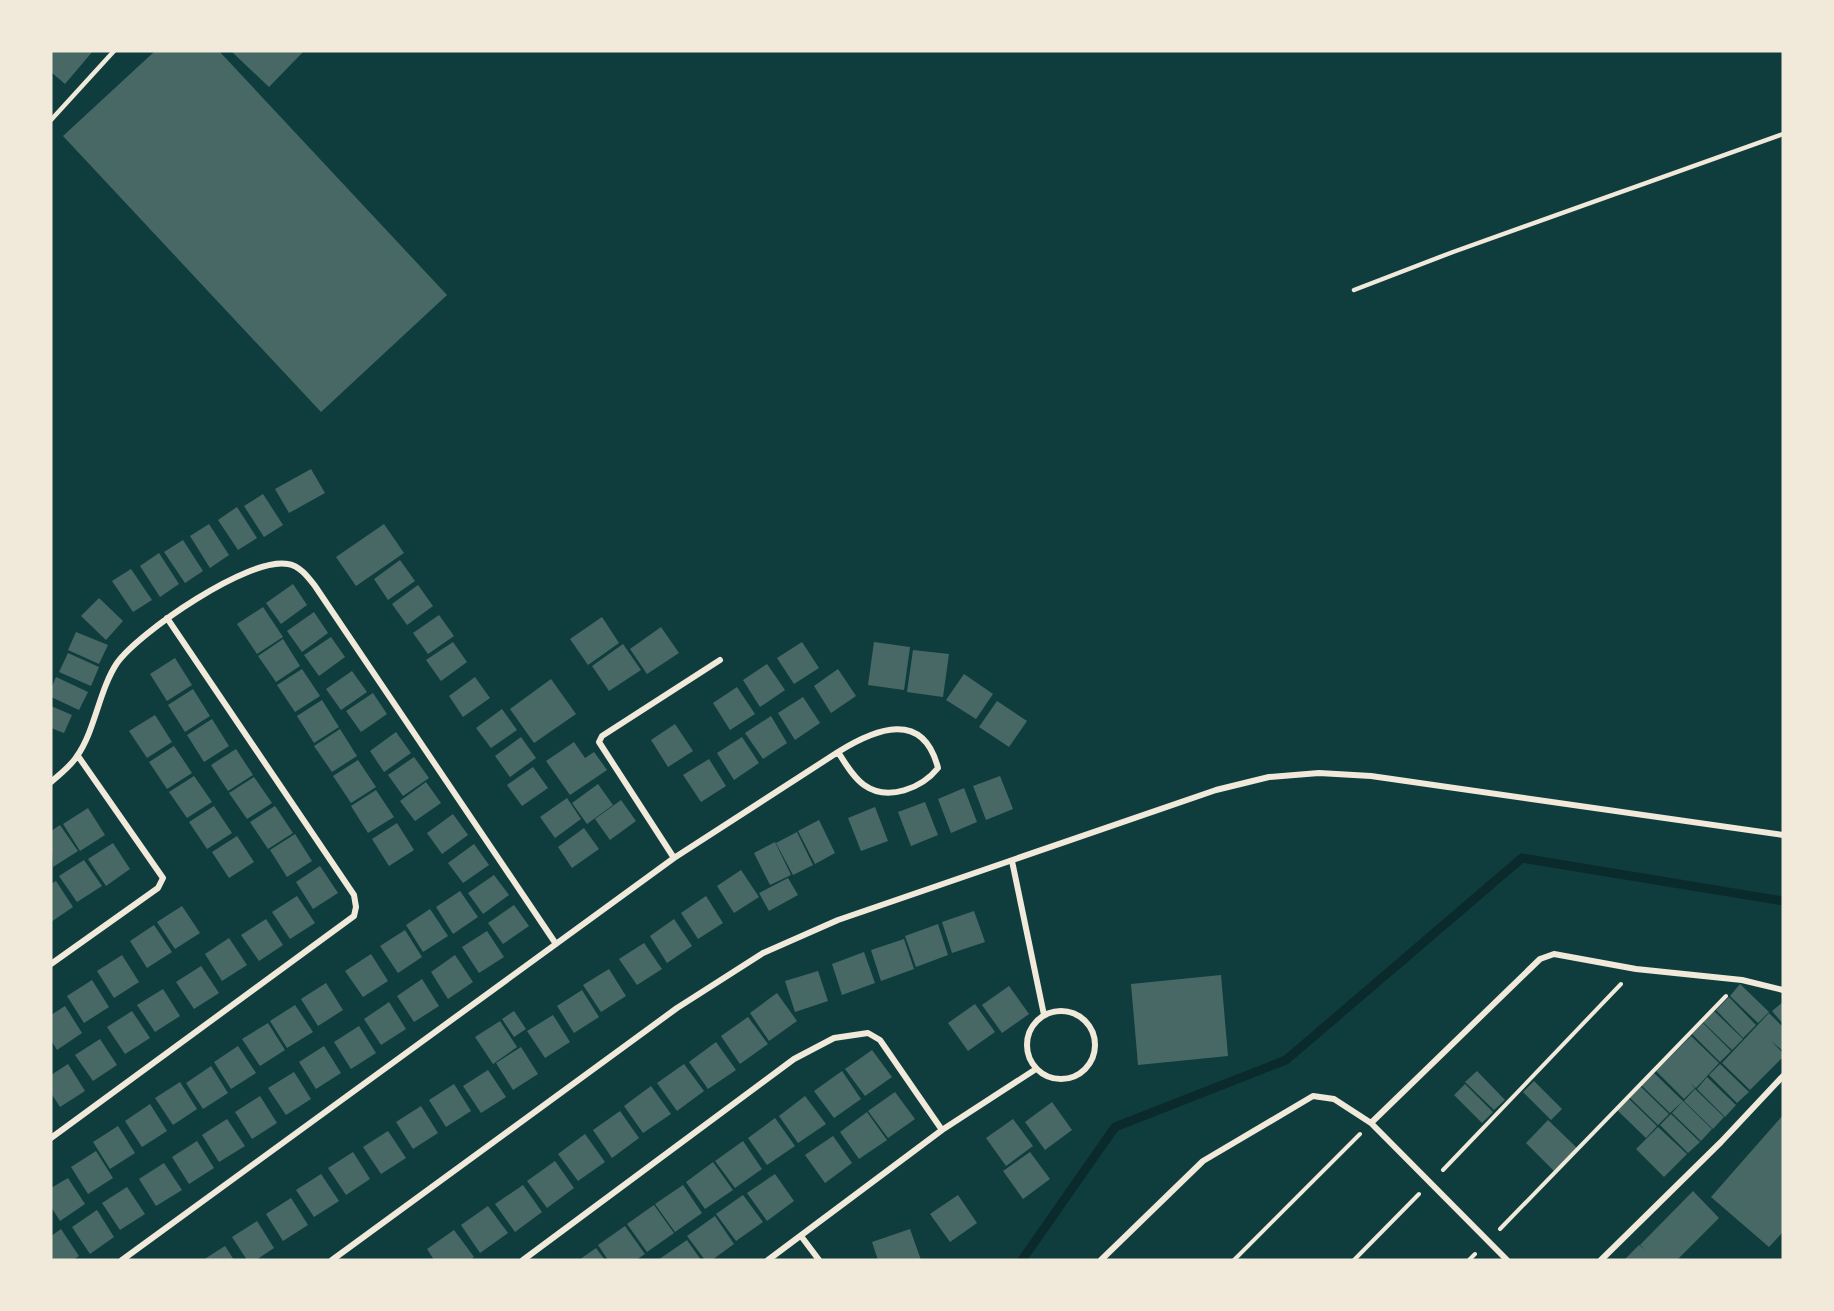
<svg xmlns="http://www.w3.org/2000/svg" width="1834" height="1311" font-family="Lato,sans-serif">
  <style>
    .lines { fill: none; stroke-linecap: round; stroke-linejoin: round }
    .stream { stroke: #0a2a2b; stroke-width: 9 }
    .building { fill: #486865 }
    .path { stroke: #f1e9da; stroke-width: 4 }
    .service { stroke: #f1e9da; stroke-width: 4.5 }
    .minor { stroke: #f1e9da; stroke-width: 6 }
  </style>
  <rect width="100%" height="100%" fill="#0f3d3e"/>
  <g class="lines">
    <path class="stream" d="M1022,1260L1115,1127L1286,1060L1522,858L1783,901"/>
  </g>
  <path class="building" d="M51,51H93L65,84L51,72Z
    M155,51H219L447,295L321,412L63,136Z
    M231,51H304L269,87Z
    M311,469L325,493L289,513L275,489Z
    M263,494L283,525L264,537L244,506Z
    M237,507L257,538L238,550L218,520Z
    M209,524L229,555L210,568L190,536Z
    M384,524L404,553L356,586L336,557Z
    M183,540L203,571L185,583L164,552Z
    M159,553L179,584L160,597L140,566Z
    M400,560L415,581L388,600L374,579Z
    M131,569L152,600L133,612L112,581Z
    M293,584L307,605L281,624L266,603Z
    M418,585L433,606L407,625L392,604Z
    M99,598L123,621L106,640L81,616Z
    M263,607L283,637L257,654L237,624Z
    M314,612L328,633L302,652L287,631Z
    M439,615L454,636L428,654L413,633Z
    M602,617L619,643L588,665L570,639Z
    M661,627L679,653L647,674L630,649Z
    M76,632L108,645L99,664L68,650Z
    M331,637L345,657L319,676L304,655Z
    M283,639L300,666L276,682L258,656Z
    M453,642L467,662L441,681L426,660Z
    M802,642L819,668L794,684L777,658Z
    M874,642L910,647L904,690L868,685Z
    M623,644L641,670L609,691L592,666Z
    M913,650L949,654L943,697L907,692Z
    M68,653L99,667L91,686L59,672Z
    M175,658L192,685L167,701L150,674Z
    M767,664L785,690L760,707L743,680Z
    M302,669L320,696L295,712L277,685Z
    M838,669L856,696L831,713L814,686Z
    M352,671L367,692L341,710L326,689Z
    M964,674L993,694L976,719L946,700Z
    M56,677L88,692L79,710L51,697V689Z
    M475,677L490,698L463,717L449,696Z
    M551,679L576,714L534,743L510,709Z
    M737,687L755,714L730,730L713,703Z
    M193,689L210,716L185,732L168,705Z
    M373,693L387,714L361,732L346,711Z
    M803,697L820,723L795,740L778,713Z
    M322,700L339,727L314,743L297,716Z
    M997,701L1027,721L1009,747L979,727Z
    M51,706L72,715L64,733L51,728Z
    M502,709L517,730L491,748L476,728Z
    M155,715L172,742L147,758L129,731Z
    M771,716L787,743L763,759L745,733Z
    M212,719L229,746L204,762L187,735Z
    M675,724L693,751L668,767L651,740Z
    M340,729L357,756L332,772L314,746Z
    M396,732L411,753L384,772L370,751Z
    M521,737L536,758L510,777L495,756Z
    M742,737L759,763L734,780L717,753Z
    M574,742L585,758L594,752L607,770L570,795L546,761Z
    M174,746L192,773L167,789L149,762Z
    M236,749L253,775L228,791L211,765Z
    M414,757L429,778L403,796L388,775Z
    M709,759L726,786L701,802L683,775Z
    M358,760L376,787L351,803L333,776Z
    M533,767L548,788L522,806L507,785Z
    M194,776L212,802L187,818L169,792Z
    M1000,776L1013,809L986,820L973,786Z
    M254,777L272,803L247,819L229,793Z
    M426,782L441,803L415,821L400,801Z
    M598,784L613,805L587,824L572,803Z
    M964,788L977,822L951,833L938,799Z
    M376,790L394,817L368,833L351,806Z
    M567,798L581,819L555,838L540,817Z
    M621,800L636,821L610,840L595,819Z
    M925,802L938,835L911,846L898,812Z
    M214,806L232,833L207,849L189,822Z
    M275,806L293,833L268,849L250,822Z
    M875,807L888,841L861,851L848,818Z
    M88,808L105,835L80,851L63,824Z
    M453,814L468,835L442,854L427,833Z
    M819,820L835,853L815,864L798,831Z
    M397,823L414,850L389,866L372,839Z
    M60,825L78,851L53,867L51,831Z
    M584,828L599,849L572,868L558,847Z
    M797,832L813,865L793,875L776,843Z
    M295,834L312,861L287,877L270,850Z
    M237,836L254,862L229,878L212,852Z
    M775,842L791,875L770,885L754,853Z
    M113,843L130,869L106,886L88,859Z
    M474,844L489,865L463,883L448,863Z
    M84,860L102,886L77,902L59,876Z
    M320,866L338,893L313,909L296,882Z
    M741,870L759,897L734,913L717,886Z
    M494,875L509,895L483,914L468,893Z
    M788,878L798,895L769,911L759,893Z
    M56,881L73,907L51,922V884Z
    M460,891L478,917L453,934L436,907Z
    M297,896L315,923L290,939L272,912Z
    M706,896L723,923L698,939L681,913Z
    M514,905L529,926L503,944L488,923Z
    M182,906L200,933L175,949L157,922Z
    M430,909L448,936L423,952L406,925Z
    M974,911L985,942L952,953L942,922Z
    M266,919L283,945L259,961L241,935Z
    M674,919L692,946L667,963L650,936Z
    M938,924L948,955L916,967L905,936Z
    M154,925L172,952L147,968L130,941Z
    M405,930L422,957L398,973L380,946Z
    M487,931L504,957L479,973L462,947Z
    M229,938L247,965L222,981L205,954Z
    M904,939L914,969L881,981L871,950Z
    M644,943L662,969L637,985L619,959Z
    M864,952L875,983L842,995L832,964Z
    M371,954L388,981L363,997L345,971Z
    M122,955L139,982L114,998L97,971Z
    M455,955L473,982L448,999L431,972Z
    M201,966L219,993L194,1009L176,982Z
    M609,969L626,996L601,1012L583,985Z
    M818,971L828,1001L795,1012L785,981Z
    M1221,975L1228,1056L1138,1065L1131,984Z
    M422,979L439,1006L414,1022L397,996Z
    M92,980L109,1007L84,1023L67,996Z
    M326,983L343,1010L318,1026L301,999Z
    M1740,984L1769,1012L1758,1023L1730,996Z
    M1009,986L1029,1014L1002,1033L982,1005Z
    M163,989L180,1016L155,1032L137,1005Z
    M582,990L599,1017L574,1033L557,1006Z
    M777,993L797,1021L769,1041L750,1013Z
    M1729,997L1756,1025L1743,1038L1716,1010Z
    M389,1002L406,1029L381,1045L364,1019Z
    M1783,1002V1024L1772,1011Z
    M975,1004L995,1032L968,1051L948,1023Z
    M295,1005L313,1032L287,1048L270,1021Z
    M65,1006L82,1033L57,1050L51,1040V1015Z
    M132,1011L150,1038L125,1054L107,1027Z
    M514,1011L526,1029L514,1037L502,1019Z
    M1714,1011L1743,1039L1732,1050L1703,1022Z
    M1769,1013L1783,1027V1051L1771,1041L1783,1053V1057L1750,1090L1722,1063Z
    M553,1015L570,1042L545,1058L527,1031Z
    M748,1017L768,1044L740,1064L721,1036Z
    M500,1021L517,1047L493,1064L475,1037Z
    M268,1023L285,1050L260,1066L242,1039Z
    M1703,1023L1731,1051L1720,1062L1692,1034Z
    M359,1026L376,1053L351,1069L334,1042Z
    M1691,1036L1719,1063L1696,1088L1690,1083L1695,1088L1684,1099L1656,1071Z
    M100,1039L117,1065L93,1081L75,1055Z
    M716,1042L736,1070L708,1089L689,1062Z
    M238,1046L256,1073L231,1089L214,1062Z
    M324,1046L341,1073L316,1089L299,1062Z
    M521,1047L538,1074L513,1090L496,1063Z
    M872,1050L892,1077L865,1096L845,1069Z
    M68,1064L85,1091L60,1107L51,1093V1075Z
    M684,1064L704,1091L677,1111L657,1083Z
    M1720,1064L1749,1092L1737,1103L1709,1075Z
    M211,1066L228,1093L203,1109L186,1083Z
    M488,1070L506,1097L481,1113L463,1086Z
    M842,1071L861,1099L834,1118L814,1091Z
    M1477,1071L1505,1100L1494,1110L1465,1082Z
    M294,1072L311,1099L286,1115L268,1088Z
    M1654,1073L1683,1101L1670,1113L1641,1085Z
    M1707,1077L1736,1105L1725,1117L1697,1089Z
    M1534,1081L1562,1109L1551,1120L1523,1092Z
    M180,1082L197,1109L173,1125L155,1098Z
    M454,1084L471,1111L446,1127L429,1100Z
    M1465,1084L1493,1112L1482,1123L1454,1095Z
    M651,1086L671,1114L643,1133L624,1106Z
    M1640,1086L1669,1114L1658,1125L1629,1097Z
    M1695,1089L1724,1117L1713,1129L1684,1101Z
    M895,1092L915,1119L888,1138L868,1111Z
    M260,1096L277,1123L252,1139L235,1112Z
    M805,1096L826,1124L798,1143L779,1116Z
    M1628,1098L1657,1126L1646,1138L1617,1110Z
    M1683,1101L1712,1129L1701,1141L1672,1113Z
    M1052,1102L1072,1130L1045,1150L1025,1122Z
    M150,1104L167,1131L142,1147L125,1121Z
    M421,1106L438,1133L413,1149L396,1122Z
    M620,1111L639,1138L612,1158L593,1130Z
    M867,1112L887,1140L859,1159L840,1132Z
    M1671,1114L1700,1142L1688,1153L1660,1125Z
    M1783,1115V1232L1769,1247L1711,1197Z
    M775,1118L795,1146L767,1165L748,1138Z
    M227,1119L245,1146L219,1162L202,1135Z
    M1013,1119L1033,1146L1006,1166L986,1138Z
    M1548,1120L1577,1148L1554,1171L1526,1143Z
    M118,1126L135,1153L110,1169L93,1142Z
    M1658,1127L1687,1154L1664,1177L1636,1149L1647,1138L1652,1143L1647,1138Z
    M388,1131L406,1158L381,1174L363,1147Z
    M585,1134L605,1162L578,1181L558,1154Z
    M833,1136L852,1163L825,1183L805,1155Z
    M197,1141L214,1168L189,1184L172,1157Z
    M743,1141L762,1169L735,1188L715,1161Z
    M96,1151L113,1178L88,1194L71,1167Z
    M353,1152L370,1179L346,1195L328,1168Z
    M1030,1152L1050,1179L1023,1199L1003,1171Z
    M555,1161L574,1188L547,1208L527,1181Z
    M713,1162L733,1190L705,1209L686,1182Z
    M164,1163L182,1190L156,1206L139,1179Z
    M321,1174L339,1201L314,1217L296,1190Z
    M775,1174L794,1201L767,1221L747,1193Z
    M68,1178L85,1204L60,1221L51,1207V1188Z
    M523,1185L542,1212L515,1232L495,1204Z
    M683,1185L702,1213L675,1232L655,1204Z
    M127,1187L145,1214L120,1230L102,1203Z
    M1693,1191L1719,1218L1677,1260H1624L1639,1245L1645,1250L1640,1245Z
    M743,1195L763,1222L736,1241L716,1214Z
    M958,1195L977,1223L950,1242L930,1214Z
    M291,1198L308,1225L283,1241L266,1214Z
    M654,1205L674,1233L647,1252L627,1224Z
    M488,1206L508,1233L480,1253L461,1225Z
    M97,1210L114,1237L90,1254L72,1227Z
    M715,1216L734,1244L712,1260H705L687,1236Z
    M257,1221L274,1248L256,1260H247L232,1237Z
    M625,1226L645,1254L636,1260H608L598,1245Z
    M61,1229L79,1256L73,1260H51V1236Z
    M910,1229L921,1260H878L872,1242Z
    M454,1230L474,1257L470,1260H434L427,1249Z
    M687,1240L701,1260H658Z
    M225,1246L234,1260H203Z
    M596,1248L605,1260H579Z"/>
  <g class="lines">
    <path class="path" d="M1443,1170L1621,984
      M1500,1229L1726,996
      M1234,1260L1360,1134
      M1354,1260L1419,1194
      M1469,1260L1475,1254"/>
    <path class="service" d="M51,120L114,51
      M1354,290L1453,252L1783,134"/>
    <path class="minor" d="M51,782C60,774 71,766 77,756C95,731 99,690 117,663C139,632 250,556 288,564C300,566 308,577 315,586L556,944
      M674,858L599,742L602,736L720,660
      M1012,861L1044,1015
      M51,964L158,888L163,878L78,756
      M1027 1045a34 34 0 1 1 68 0a34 34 0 1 1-68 0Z
      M1371,1123L1540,959L1554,954L1636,969L1742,980L1783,990
      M942,1130L1036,1069
      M51,1138L354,916L356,907L354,895L167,618
      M801,1236L819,1260
      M122,1260L674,858L838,752C875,729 923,709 938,768C922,788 888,802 864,785C853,777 845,763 838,752
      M332,1260L677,1008L763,953L838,920L1216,790L1269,777L1319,773L1371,776L1783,835
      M523,1260L794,1059L834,1038L868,1033L880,1040L942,1130L768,1260
      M1101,1260L1203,1161L1313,1096L1334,1099L1371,1123L1507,1260
      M1601,1260L1721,1142L1783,1076"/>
  </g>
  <rect width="1834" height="1311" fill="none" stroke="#f1e9da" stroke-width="105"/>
</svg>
